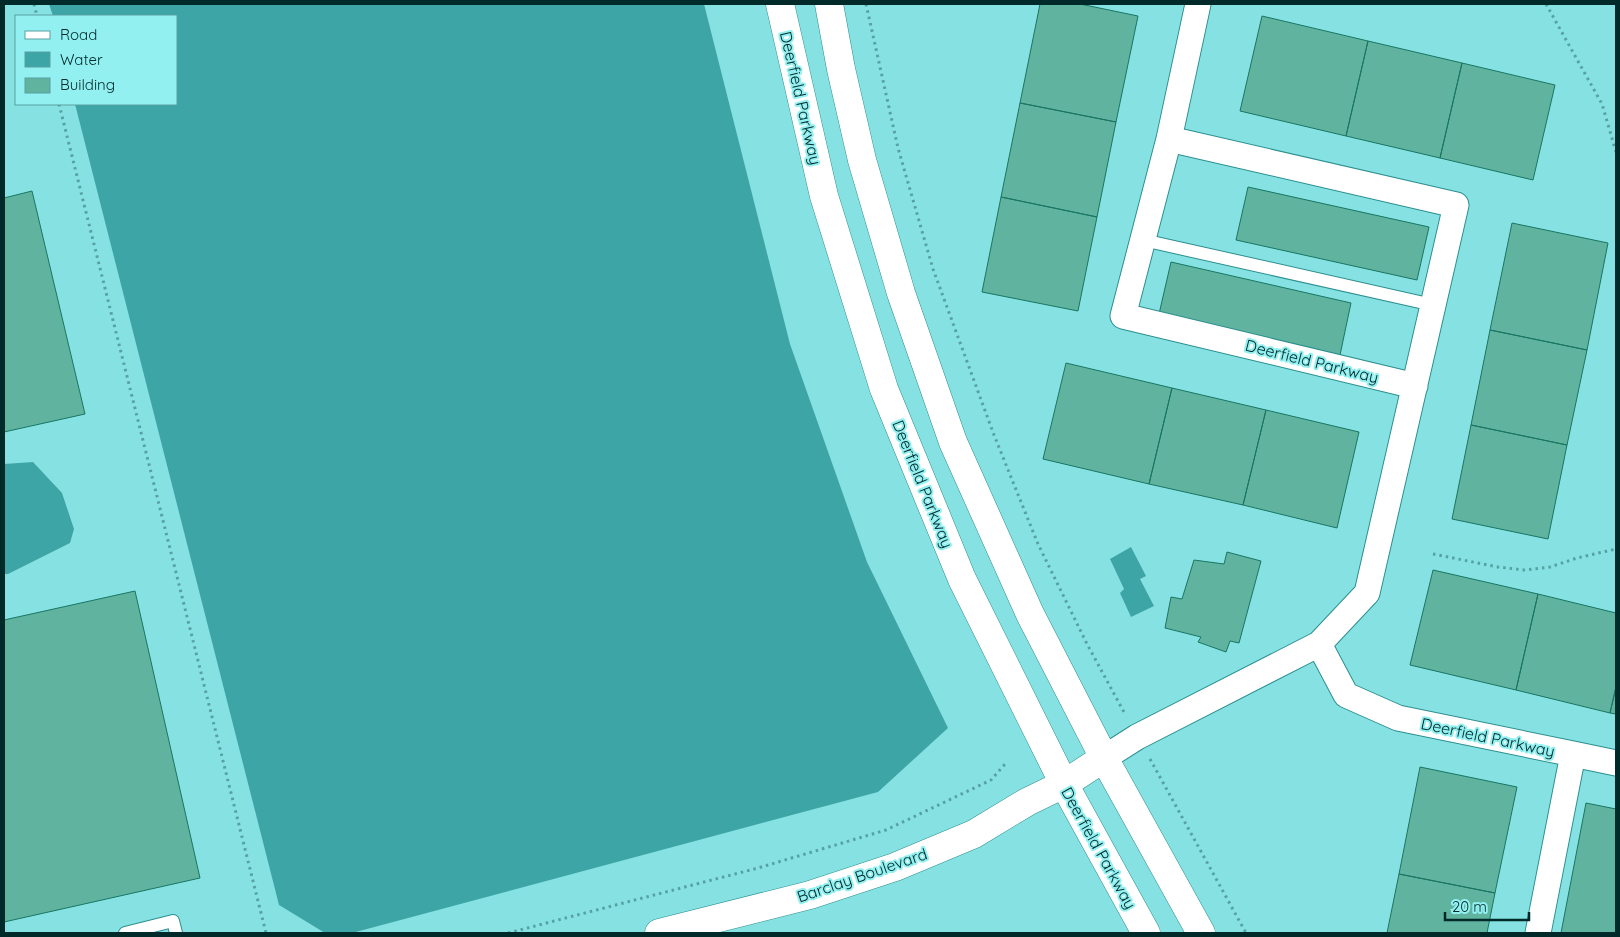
<svg xmlns="http://www.w3.org/2000/svg" width="1620" height="937" font-family="Quicksand,sans-serif">
  <style>
    .water { fill: #3ea5a6 }
    .building { fill: #60b39e; stroke: #197663 }
    .lines { fill: none; stroke-linecap: round; stroke-linejoin: round }
    .lane-casing { stroke: #2d8f90; stroke-width: 14 }
    .street-casing { stroke: #2d8f90; stroke-width: 27 }
    .secondary-casing { stroke: #2d8f90; stroke-width: 29 }
    .path { stroke: #57a1a2; stroke-width: 3; stroke-dasharray: 2.5 4; stroke-linecap: butt }
    .lane { stroke: #fff; stroke-width: 12 }
    .street { stroke: #fff; stroke-width: 25 }
    .secondary { stroke: #fff; stroke-width: 28 }
    .labels { text-anchor: middle; stroke-width: 4; stroke-linejoin: round; paint-order: stroke }
    .street-label { font-size: 16px; fill: #00292a; stroke: #93f0f0 }
  </style>
  <rect width="100%" height="100%" fill="#86e2e2"/>
  <path class="water" d="M49,4H704L790,344L867,562L948,728L878,792L352,933H325L279,905L75,104H176V16H53Z
    M33,462L62,493L74,529L70,543L8,574H4V464Z
    M1131,547L1146,576L1140,579L1154,606L1131,617L1120,593L1124,589L1110,559Z"/>
  <path class="building" d="M1040,4H1080L1138,16L1116,122L1020,103Z
    M1262,16L1368,41L1346,136L1240,111Z
    M1368,41L1462,63L1440,158L1346,136Z
    M1462,63L1555,85L1533,180L1440,158Z
    M1020,103L1116,122L1097,217L1001,197Z
    M1248,187L1429,227L1417,280L1236,240Z
    M32,191L85,414L4,432V198Z
    M1001,197L1097,217L1078,311L982,292Z
    M1512,223L1608,243L1587,350L1490,330Z
    M1171,262L1351,303L1340,355L1159,314Z
    M1490,330L1587,350L1567,445L1471,425Z
    M1066,363L1172,388L1149,484L1043,459Z
    M1172,388L1266,410L1243,505L1149,484Z
    M1266,410L1359,432L1337,528L1243,505Z
    M1471,425L1567,445L1548,539L1452,519Z
    M1227,552L1261,561L1239,643L1230,641L1226,652L1198,642L1201,637L1165,628L1171,597L1182,599L1194,560L1224,564Z
    M1433,570L1538,594L1516,690L1410,665Z
    M135,591L200,878L4,922V620Z
    M1538,594L1616,613V687L1610,713L1516,690Z
    M1616,687V714L1610,713Z
    M1420,767L1517,787L1495,893L1399,874Z
    M1586,803L1616,809V933H1561Z
    M1399,874L1495,893L1487,933H1387Z"/>
  <g class="lines">
    <g class="lane-casing">
      <path id="lane" d="M1143,240L1433,305
        M125,933L173,921L176,933"/>
    </g>
    <g class="street-casing">
      <path id="street" d="M1198,4L1169,139L1123,316L1415,386
        M1319,644L1346,695L1398,718L1573,754
        M1104,758L1137,737L1319,644L1367,593L1456,205L1169,139
        M1538,933L1573,754L1616,763"/>
    </g>
    <g class="secondary-casing">
      <path id="secondary" d="M780,4L824,196L884,389L962,579L1064,784L1146,933
        M829,4L841,69L862,160L901,293L953,442L1030,614L1104,758L1201,933
        M659,933L810,895L895,867L974,834L1027,802L1064,784L1104,758"/>
    </g>
    <path class="path" d="M34,4L37,16
      M866,4L898,148L933,269L994,435L1038,544L1087,644L1125,714
      M1546,4L1602,104L1616,152
      M59,104L266,933
      M1433,554L1498,567L1524,570L1550,567L1577,558L1616,549
      M1150,759L1246,933
      M508,933L758,868L886,830L991,780L1006,763"/>
    <use href="#lane" class="lane"/>
    <use href="#street" class="street"/>
    <use href="#secondary" class="secondary"/>
  </g>
  <g class="labels">
    <g class="street-label">
      <text transform="translate(801 98) rotate(77)" y="6">Deerfield Parkway</text>
      <text transform="translate(1312 361) rotate(14)" y="6">Deerfield Parkway</text>
      <text transform="translate(923 484) rotate(68)" y="6">Deerfield Parkway</text>
      <text transform="translate(1488 737) rotate(12)" y="6">Deerfield Parkway</text>
      <text transform="translate(1099 848) rotate(61)" y="6">Deerfield Parkway</text>
      <text transform="translate(862 875) rotate(-19)" y="6">Barclay Boulevard</text>
    </g>
  </g>
  <rect width="1620" height="937" fill="none" stroke="#00292a" stroke-width="10"/>
  <rect x="15" y="15" width="162" height="90" fill="#93f0f0" stroke="#58a0a1"/>
  <rect x="25" y="31" width="25" height="8" fill="#ffffff" stroke="#58a0a1"/>
  <text x="60" y="40" font-size="15" fill="#00292a">Road</text>
  <rect x="25" y="52" width="25" height="15" fill="#3ea5a6" stroke="#58a0a1"/>
  <text x="60" y="65" font-size="15" fill="#00292a">Water</text>
  <rect x="25" y="78" width="25" height="15" fill="#60b39e" stroke="#58a0a1"/>
  <text x="60" y="90" font-size="15" fill="#00292a">Building</text>
  <path d="M1445 912v8h84v-8" fill="none" stroke="#00292a" stroke-width="2.5"/>
  <text x="1452" y="912" font-size="15" fill="#00292a" stroke="#93f0f0" stroke-width="4" paint-order="stroke">20 m</text>
</svg>
